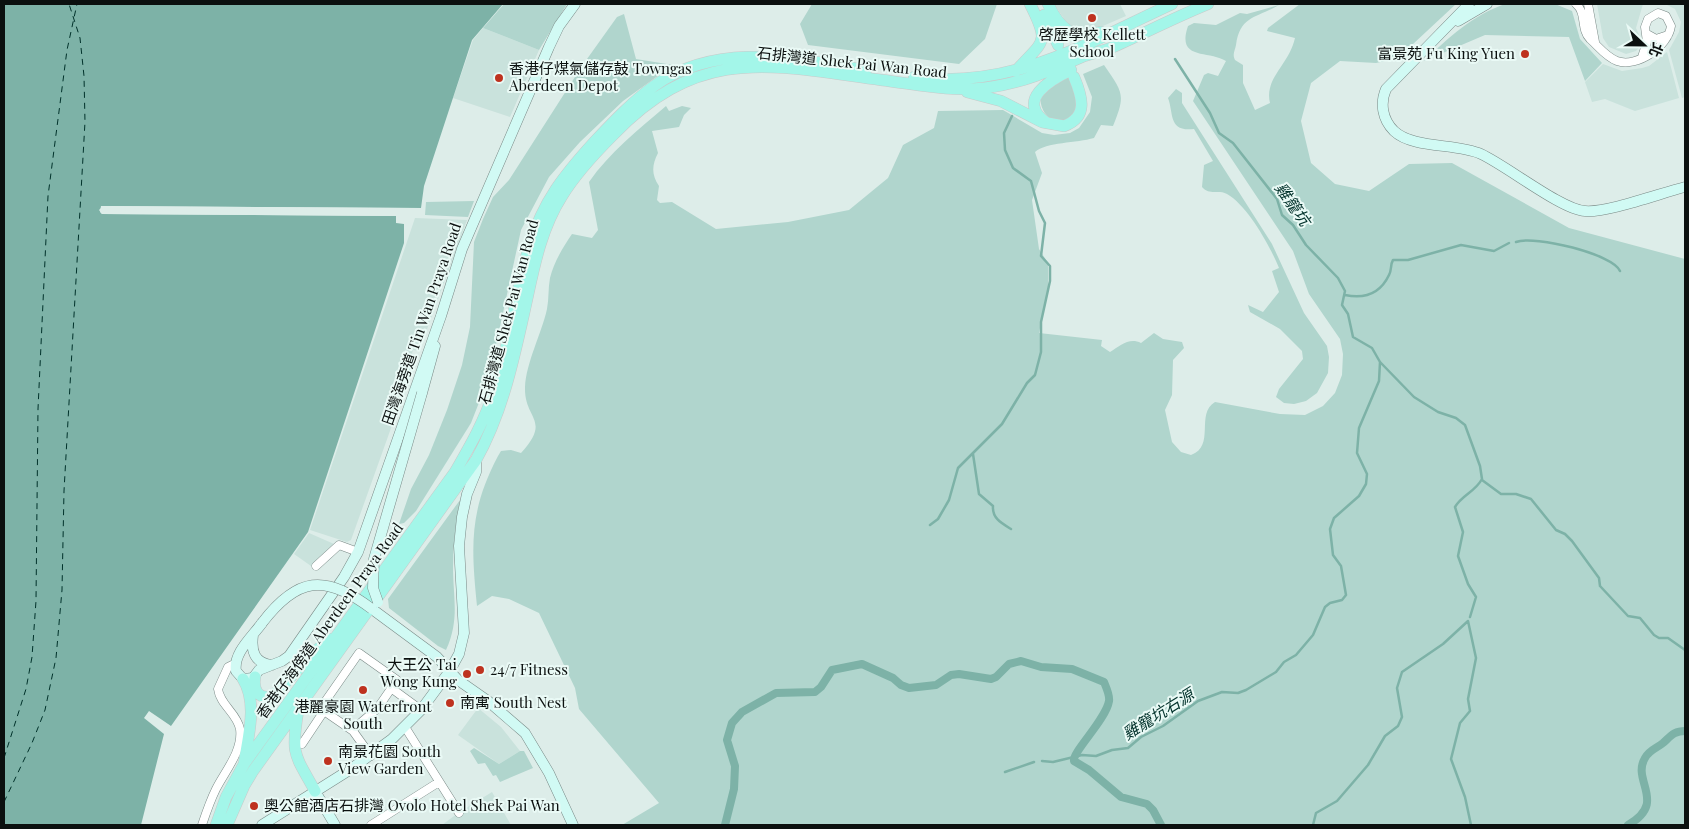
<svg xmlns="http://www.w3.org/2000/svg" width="1689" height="829" font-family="'Playfair Display','Noto Sans TC',serif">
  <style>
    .built { fill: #c9e2dc }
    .green { fill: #b0d5cd }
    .water { fill: #7db2a7 }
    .pier { fill: #ddede9 }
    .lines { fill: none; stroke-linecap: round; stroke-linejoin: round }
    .stream { stroke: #7db2a7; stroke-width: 2.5 }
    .canal { stroke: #7db2a7; stroke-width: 8 }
    .ferry { stroke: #00312a; stroke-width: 1; stroke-dasharray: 6 5; stroke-linecap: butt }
    .street-casing { stroke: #7a8986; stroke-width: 9 }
    .secondary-casing { stroke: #7a8986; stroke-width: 11 }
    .primary-casing { stroke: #c9caca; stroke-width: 12 }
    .street { stroke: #fff; stroke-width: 8 }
    .secondary { stroke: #d1faf4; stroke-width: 10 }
    .primary { stroke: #a3f6e9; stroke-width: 11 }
    .secondary-bridge-casing { stroke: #7a8986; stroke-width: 11; stroke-linecap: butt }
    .secondary-bridge { stroke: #d1faf4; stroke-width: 10 }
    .poi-dot { fill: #be321f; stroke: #eafaf6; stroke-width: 2 }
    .labels { text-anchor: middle; stroke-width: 4; stroke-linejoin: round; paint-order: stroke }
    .poi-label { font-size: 15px; fill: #0b100f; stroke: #eafaf6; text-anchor: start }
    .street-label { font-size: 15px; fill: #0b100f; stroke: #eafaf6 }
    .water-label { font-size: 16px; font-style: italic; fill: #00312a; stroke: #eafaf6 }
  </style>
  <rect width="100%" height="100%" fill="#ddede9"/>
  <path class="built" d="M1054,4H1120L1126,16L1096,29H1075L1067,23Z
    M1597,4H1643L1636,28L1640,37L1641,45L1636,51L1626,54L1609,47L1603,38Z
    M1665,4H1685V97L1682,98L1669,50L1679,32L1681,22L1675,9Z
    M483,28L539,50L510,117L453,98L473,40Z
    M1667,52L1679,98L1635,111L1605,99L1592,102L1585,82L1603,64L1622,71L1642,68L1649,66Z
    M415,218L467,220L419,351L413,350L410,359L415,361L351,540L347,542L310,530Z
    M309,533L334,544L311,566L294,554Z
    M478,708L501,727L520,751L499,764L458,735Z
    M492,792L511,825H442L458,813Z"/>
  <path class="green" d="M504,4H567L539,50L483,28Z
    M812,4H997L985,39L959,64L808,45L800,24Z
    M1300,4H1456L1398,58L1376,63L1340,61L1311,83L1301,121L1311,163L1335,184L1369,191L1409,164L1452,163L1569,228L1685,259V825H622L659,803L579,709L575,688L539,613L509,599L492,596L477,606C471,546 469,511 498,456L501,451L511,450L521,453C552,419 524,420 525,387C526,363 542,332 547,309C549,299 548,288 550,278C554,262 563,247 572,234L592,238L598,230L589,182C609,153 639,129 666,106L669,111L682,106L691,108L684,115L679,127L652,131L658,153C652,165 651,174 659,186L657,200L660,203L672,202L716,229L788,222L849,210L888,178L903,145L934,128L938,111L1003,110L1042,133L1054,135L1070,133L1079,128L1090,112L1092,97L1083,74L1104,65C1123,93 1126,94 1113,126L1101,125L1094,138C1077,143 1046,142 1035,152L1042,173L1032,200L1039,249L1048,263V288L1039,333L1102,340L1101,346L1110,352C1120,346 1129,337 1141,343L1154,333L1163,339L1182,342L1184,348L1173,360L1172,395L1165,410L1172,442L1181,452L1191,455C1216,446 1195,414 1215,402L1280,414L1305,415L1323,406L1335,393L1342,375L1343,354L1340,339L1309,294L1293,251L1193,101L1204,75L1208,73L1218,76L1226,61C1209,50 1176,61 1188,26L1194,23L1216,25L1240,13L1247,14L1279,5C1258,18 1240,15 1236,45C1235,51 1232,54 1235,60L1243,65V83L1255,110L1270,103C1264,78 1289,65 1295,38L1267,31L1268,28Z
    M1505,4H1555L1572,11L1580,39L1602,63L1585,81L1569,37L1485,35L1424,61C1448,38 1473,15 1505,4Z
    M624,14L636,59L673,65L623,101L580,142L549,177L521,230L489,377L471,423L416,511L404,523L399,524L411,489L429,455L447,410L462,365L470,327L474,242L483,219L493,197L509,180L582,66L617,17Z
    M1068,75L1078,93L1076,113C1073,115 1069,119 1066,120C1049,126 1038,108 1041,94Z
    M1176,89L1182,93V103L1272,244L1304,313L1327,346L1329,357L1328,373L1317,393L1306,401L1294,404L1284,403L1276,397L1279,389L1303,359L1302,351L1280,329L1250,312L1248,305L1263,312L1279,292L1272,271L1279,268C1270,246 1248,206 1227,194C1218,189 1210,196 1202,187L1204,165L1213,161L1194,129C1168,132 1174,114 1168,98Z
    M474,201L468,217L425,215L426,202Z
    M460,500C456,522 453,544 453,566C453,598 460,619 446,650L438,646L389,608L388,599Z
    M474,748L499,764L520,751H524L533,768L500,782L496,775L493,776L485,763L478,764L470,751Z"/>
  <path class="water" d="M4,4H503L472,40L424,186L421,208L101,206L100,212L102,214L396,216V223L404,224V243L308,532L171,726L149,711L144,718L164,734L141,825H4Z"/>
  <path class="pier" d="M103,206L421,208V210L104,208L101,210L396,214L399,216L102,214L99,210Z"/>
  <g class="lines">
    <path class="stream" d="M1175,59L1210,113L1219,133L1233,143L1277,199L1282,215L1293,225L1306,245L1338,278L1345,291L1342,305L1348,314L1353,337L1372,348L1380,362L1414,397L1438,412L1456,418L1465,425L1480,466L1482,479
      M1516,242C1535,235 1613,254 1620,271
      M1345,295C1364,299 1380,294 1389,275C1392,270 1390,265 1393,260H1408L1461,245L1494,251L1509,243
      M973,454L979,494L993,506C992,518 1001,523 1011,529
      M1482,480L1501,494H1516L1531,499L1556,530L1565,534L1572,541L1599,578L1600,586L1628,616L1640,618L1654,635L1659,638H1668L1685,650
      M930,525L938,519L949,500L958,468L1002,424L1027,383L1035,375L1041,352V322L1050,281V266L1041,256L1045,223L1039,211L1031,181L1013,168L1005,150L1004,133L1012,116
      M1470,617L1476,597L1468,584L1458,556L1463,532L1455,507C1462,495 1475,492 1482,479
      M1468,621L1476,658L1468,699L1470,711L1460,723L1451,759L1465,797L1471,825
      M1042,761L1053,762L1082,755L1096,756L1112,750L1128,748L1141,737L1163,726L1198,701L1222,692L1238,693L1246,690L1276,672L1284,662L1296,655L1313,635L1325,607L1330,603L1342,600L1346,595L1341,566L1333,555L1330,529L1334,518L1359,496L1366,484L1367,474L1357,453L1359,428L1379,381L1380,362
      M1005,772L1034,762
      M1313,825L1316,813L1337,801L1368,765L1385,736L1398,726L1402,717L1397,688L1402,672L1443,644L1468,621"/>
    <path class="canal" d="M725,825L734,789L735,766L727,740L732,723L742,712L776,693L815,692L821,687L832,670L862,664L893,678L901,685L909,688L936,685L951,675L959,674L991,679L996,677L1009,664L1021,661L1041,667L1072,669L1104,682C1106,687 1110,695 1109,701C1106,720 1072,752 1074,761L1089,770L1121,797L1147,804L1153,810L1161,825
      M1628,825C1668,802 1631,781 1645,758C1649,750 1657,748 1663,743C1671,736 1674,731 1685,731"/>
    <path class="ferry" d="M4,758L26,689L32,657L36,601L38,409L48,196L67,50L77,4
      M4,802L32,743L45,710L56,658L62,590L64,491L85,122L84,76L80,38L69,4"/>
    <g class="street-casing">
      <path id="street" d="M1576,4C1587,13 1580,29 1590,39C1599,47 1606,57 1617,61C1637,68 1668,47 1671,26L1666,16L1658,13L1648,19L1645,27L1647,42L1642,57
        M1588,4L1595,42
        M1647,34L1656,39L1668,35
        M316,566L339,545L358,552
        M391,688L421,710
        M324,711L322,706L359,653L397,680L377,709L352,730
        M324,711L353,731L371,756
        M405,727L459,813
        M302,744L324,711
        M202,825C206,813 210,801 216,789C225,771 243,751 240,729C237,713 220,705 218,689L228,667L236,663
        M371,825L439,782"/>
    </g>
    <g class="secondary-casing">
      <path id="secondary" d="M1469,4L1386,89C1380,103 1382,119 1394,131C1413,149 1457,143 1481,154C1507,166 1562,210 1585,211C1607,213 1661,193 1685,187
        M1458,21L1487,4
        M422,393L435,346
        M372,609L437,657L458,680L488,701L525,733L549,773L573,825
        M262,623C252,637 233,653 236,671L243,679L253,678L259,670L282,661L289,656L344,577L358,552L441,316L462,249L549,47L559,26L575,4
        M253,635C251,651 254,663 272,665
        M315,791L335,825
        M262,825L351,769L392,739L421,710L449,672L459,654L464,633L459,546L462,517L467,494L476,472V460"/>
    </g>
    <g class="primary-casing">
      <path id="primary" d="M1048,4C1060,29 1072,40 1101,32
        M1044,15L1058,45
        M1016,71C1043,40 1051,45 1030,4
        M914,77C1012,90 1087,43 1172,4
        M967,92L1001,101L1042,122L1064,126C1089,117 1082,96 1074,77
        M1047,123C1014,100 1052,79 1071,70
        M255,677C253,690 258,700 273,696L315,651L331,639
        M243,679C258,703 248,737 244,764
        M298,711C291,755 294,753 315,791
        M216,825L226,797L244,764L455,472C470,446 485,420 494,391C510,344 515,294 529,247C543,201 564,175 596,140C614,121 632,102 654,86C717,41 796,59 866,70
        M227,825L244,786L253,771L476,460C503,412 514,358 526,304C534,267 541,229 562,196C576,173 594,154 613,135C700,45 769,65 881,80C916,84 950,92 985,88C1020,84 1052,70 1084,56C1094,53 1103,51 1113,47C1145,33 1176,17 1208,4"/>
    </g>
    <use href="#street" class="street"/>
    <use href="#secondary" class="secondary"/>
    <use href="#primary" class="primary"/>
    <g class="secondary-bridge-casing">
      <path id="secondary-bridge" d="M378,602L373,588L374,559L422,393
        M262,623C297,577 325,573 372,609"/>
    </g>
    <use href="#secondary-bridge" class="secondary-bridge"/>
  </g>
  <g class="poi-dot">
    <circle cx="1092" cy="18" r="5"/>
    <circle cx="1525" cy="54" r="5"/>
    <circle cx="499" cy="78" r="5"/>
    <circle cx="480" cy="670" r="5"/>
    <circle cx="467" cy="674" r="5"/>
    <circle cx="363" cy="690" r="5"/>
    <circle cx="450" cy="703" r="5"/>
    <circle cx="328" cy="761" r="5"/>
    <circle cx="254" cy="806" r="5"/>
  </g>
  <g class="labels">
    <g class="poi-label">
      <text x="1092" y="40" text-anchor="middle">啓歷學校 Kellett<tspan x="1092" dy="17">School</tspan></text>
      <text x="1515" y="59" text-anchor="end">富景苑 Fu King Yuen</text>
      <text x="509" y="74">香港仔煤氣儲存鼓 Towngas<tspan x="509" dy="17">Aberdeen Depot</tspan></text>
      <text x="457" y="670" text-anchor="end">大王公 Tai<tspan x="457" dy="17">Wong Kung</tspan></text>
      <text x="490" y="675">24/7 Fitness</text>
      <text x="460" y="708">南寓 South Nest</text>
      <text x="363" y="712" text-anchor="middle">港麗豪園 Waterfront<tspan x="363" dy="17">South</tspan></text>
      <text x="338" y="757">南景花園 South<tspan x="338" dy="17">View Garden</tspan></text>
      <text x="264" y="811">奧公館酒店石排灣 Ovolo Hotel Shek Pai Wan</text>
    </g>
    <g class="street-label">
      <text transform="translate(852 63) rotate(6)" y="5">石排灣道 Shek Pai Wan Road</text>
      <text transform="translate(509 312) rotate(-75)" y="5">石排灣道 Shek Pai Wan Road</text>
      <text transform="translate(422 324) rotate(-71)" y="5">田灣海旁道 Tin Wan Praya Road</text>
      <text transform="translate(330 621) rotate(-54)" y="5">香港仔海傍道 Aberdeen Praya Road</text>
    </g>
    <g class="water-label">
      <text transform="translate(1293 204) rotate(55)" y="6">雞籠坑</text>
      <text transform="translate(1158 714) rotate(-32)" y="6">雞籠坑右源</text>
    </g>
  </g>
  <rect width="1689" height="829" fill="none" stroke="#0b100f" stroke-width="10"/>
  <g transform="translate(1644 45) rotate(112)" stroke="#eafaf6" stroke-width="4" paint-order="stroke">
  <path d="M0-4L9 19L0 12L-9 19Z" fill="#0b100f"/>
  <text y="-8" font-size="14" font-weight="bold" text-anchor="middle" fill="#0b100f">北</text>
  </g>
</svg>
